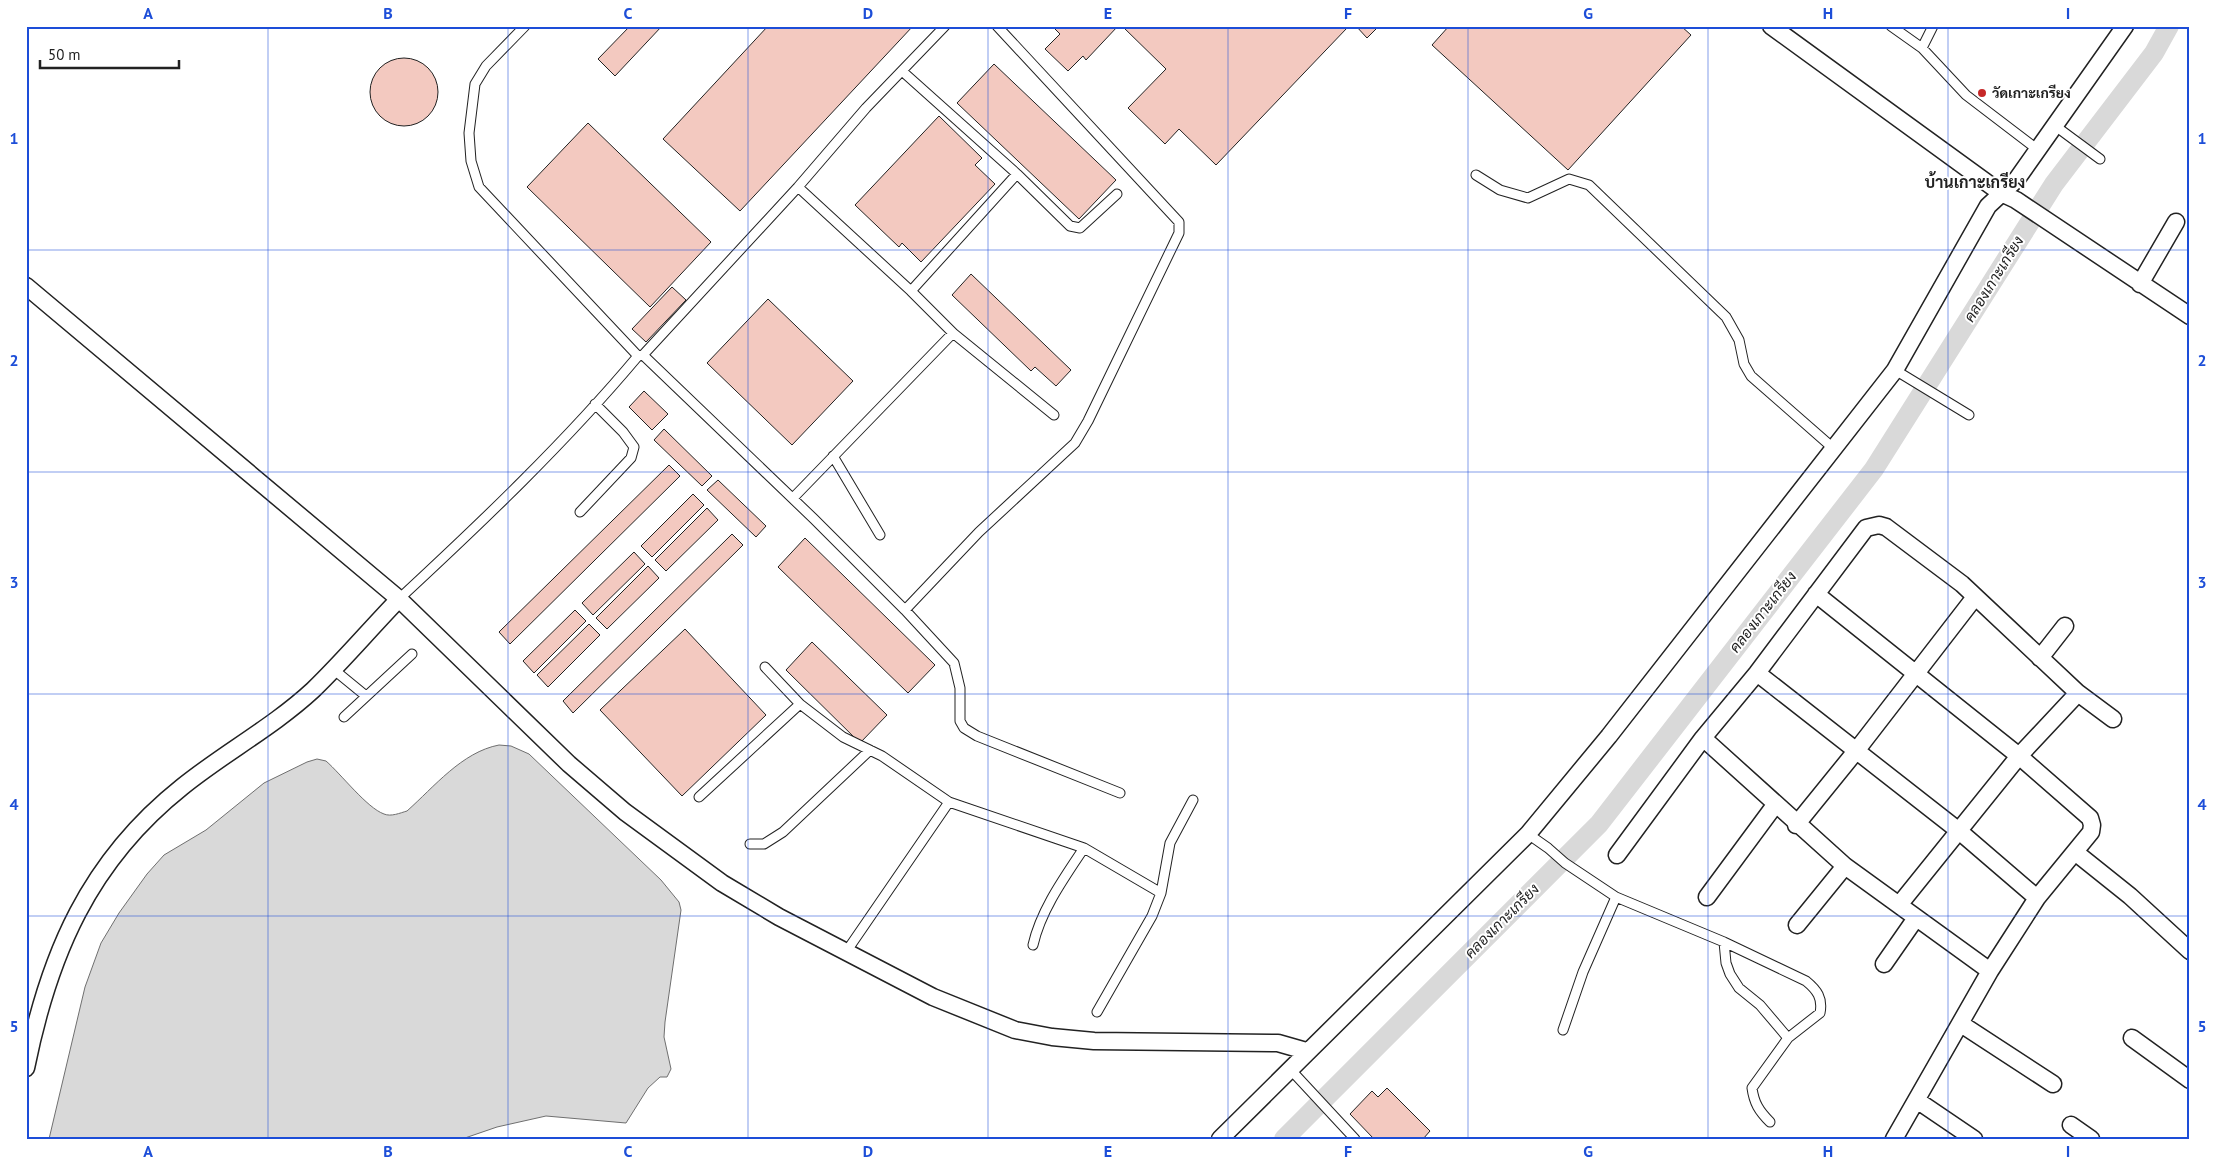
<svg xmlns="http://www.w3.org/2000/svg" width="2216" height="1165" font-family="'PT Sans',Sarabun,sans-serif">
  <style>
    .water { fill: #d9d9d9; stroke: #6f6f6f }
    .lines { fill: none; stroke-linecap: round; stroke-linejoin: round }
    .canal { stroke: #d9d9d9; stroke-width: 20 }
    .building { fill: #f3c9c0; stroke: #222 }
    .lane-casing { stroke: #222; stroke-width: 11 }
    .street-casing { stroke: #222; stroke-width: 19 }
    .lane { stroke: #fff; stroke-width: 9 }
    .street { stroke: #fff; stroke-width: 16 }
    .grid { fill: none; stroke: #1d4ed8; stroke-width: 1; stroke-opacity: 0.55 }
    .poi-dot { fill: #c62828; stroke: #fff; stroke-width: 2 }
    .labels { text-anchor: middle; stroke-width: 4; stroke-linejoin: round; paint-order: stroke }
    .poi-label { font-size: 14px; font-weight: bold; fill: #222; stroke: #fff; text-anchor: start }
    .water-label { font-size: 15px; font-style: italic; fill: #222; stroke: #fff }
    .quarter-label { font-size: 16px; font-weight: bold; fill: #222; stroke: #fff }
    .neatline { fill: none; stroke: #1d4ed8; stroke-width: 2 }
    .grid-label { font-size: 16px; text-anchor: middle; font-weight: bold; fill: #1d4ed8 }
  </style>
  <rect width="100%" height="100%" fill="#fff"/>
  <path class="water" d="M499,745L511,746L529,754L661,880L679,902L681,910L665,1022L664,1037L671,1069L667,1077H660L648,1088L626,1123L546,1116L497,1127L462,1139H49L85,987L101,943L119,913L147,874L164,855L206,830L264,783L307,762L317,759L326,761C341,774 367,808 384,814C391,817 400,813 407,811C434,787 462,752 499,745Z"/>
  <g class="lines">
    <path class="canal" d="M1284,1139L1599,824L1874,469L2054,184L2154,53L2169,26"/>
  </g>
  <path class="building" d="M630,26H662L615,76L598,59Z
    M768,26H913L740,211L663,139Z
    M1052,26H1118L1086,60L1083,56L1068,71L1045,49L1060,34Z
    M1122,26H1345L1347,28L1216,165L1179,129L1165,144L1128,108L1166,69Z
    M1356,26H1379L1367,38Z
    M1449,26H1681L1691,35L1568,170L1432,45Z
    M370 92a34 34 0 1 1 68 0a34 34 0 1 1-68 0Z
    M994,64L1116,180L1079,219L957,103Z
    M939,116L982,158L975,165L995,184L921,262L902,243L899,247L855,205Z
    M588,123L711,242L650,307L527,187Z
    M971,274L1071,370L1056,386L1035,367L1031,371L952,295Z
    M672,287L686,300L646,342L632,329Z
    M768,299L853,381L792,445L707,363Z
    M644,391L668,414L652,430L629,407Z
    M664,429L712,476L702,486L654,440Z
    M669,465L680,476L510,644L499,632Z
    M718,480L766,526L756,537L707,490Z
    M693,494L704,505L652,557L641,546Z
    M707,508L718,520L666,571L655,560Z
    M732,534L743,545L573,713L563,701Z
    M805,538L935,665L908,693L778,567Z
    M634,552L645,564L593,615L582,603Z
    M648,566L659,578L607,629L596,618Z
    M575,610L586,621L534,673L523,661Z
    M589,624L600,635L548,687L537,675Z
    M685,629L766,715L682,796L600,710Z
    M812,642L887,715L860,743L786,670Z
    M1387,1088L1430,1131L1423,1139H1374L1350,1114L1372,1091L1378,1097Z"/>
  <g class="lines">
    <g class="lane-casing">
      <path id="lane" d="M525,26L486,66L475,84L469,133L471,161L479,187L638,356
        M1891,26L1922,48L1966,95L2038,150
        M1922,48L1933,26
        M902,71L1017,174L1070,226L1080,228L1117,194
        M2054,125L2100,159
        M1476,175L1500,190L1528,198L1569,179L1589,185L1726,317L1739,340L1744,364L1751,376L1833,448
        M798,187L911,291L953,333L1054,415
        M911,291L1017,174
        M643,355L814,519L905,610L954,663L960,688V721L964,728L977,736L1120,793
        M1895,370L1969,415
        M833,456L880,535
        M793,498L953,333
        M580,512L631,458L634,447L623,432L595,404
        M399,599C482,522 565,443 638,356L643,355L798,187L866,108L945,26
        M905,610L979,532L1075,443L1088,421L1179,233V222L997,26
        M765,667L800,704L843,737L882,756L949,802L1084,848L1161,893L1170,843L1193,800
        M333,669L366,696
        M344,717L412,654
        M699,797L800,704
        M1528,834L1548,848L1565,863L1616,897L1724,942L1806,981C1817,990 1823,998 1820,1013L1788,1038L1752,1088C1754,1103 1759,1111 1770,1122
        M750,844H764L783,832L870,750
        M1724,942L1726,963L1730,974L1739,988L1760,1005L1788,1038
        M1033,945C1041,910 1064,878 1084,848
        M846,952L949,802
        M1097,1012L1152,916L1161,893
        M1563,1030L1583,972L1616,897
        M1290,1069L1355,1139"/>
    </g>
    <g class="street-casing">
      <path id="street" d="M1771,26L2001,193L2016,200L2190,316
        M2140,284L2176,222
        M26,286L399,599L569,764L625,812L722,883L779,917L933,997L1015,1030L1052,1037L1094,1041L1278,1043L1306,1051
        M1816,594L2019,756L2090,818L2092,825L2091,832L2037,898L1990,971L1894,1139
        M2040,658L2065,626
        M1757,673L1959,831L2037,898
        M1703,738L1845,866L1990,971
        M1796,825L1856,751L1975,597
        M2075,852L2130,896L2190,951
        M1617,855L1703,738L1757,673L1866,528L1879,525L1886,527L1962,584L2078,693L2113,719
        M1707,897L1775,805
        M1899,905L2019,756L2078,693
        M1797,925L1845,866
        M1884,964L1916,918
        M1961,1024L2053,1084
        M2132,1038L2190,1080
        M26,1068C49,954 89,861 182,787C224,753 273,727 313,690C343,661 370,629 399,599
        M1918,1101L1974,1139
        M2071,1125L2091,1139
        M1220,1139L1528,834L1609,736L1895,370L1988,206L2017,179L2125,26"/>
    </g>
    <use href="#lane" class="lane"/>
    <use href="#street" class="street"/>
  </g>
  <path class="grid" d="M268,26V1139M508,26V1139M748,26V1139M988,26V1139M1228,26V1139M1468,26V1139M1708,26V1139M1948,26V1139M26,250H2190M26,472H2190M26,694H2190M26,916H2190"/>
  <circle class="poi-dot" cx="1982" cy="93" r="5"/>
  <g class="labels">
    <g class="poi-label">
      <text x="1992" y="98">วัดเกาะเกรียง</text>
    </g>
    <g class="water-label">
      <text transform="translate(1994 279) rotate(-58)" y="5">คลองเกาะเกรียง</text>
      <text transform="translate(1763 612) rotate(-52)" y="5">คลองเกาะเกรียง</text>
      <text transform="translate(1502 921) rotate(-45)" y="5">คลองเกาะเกรียง</text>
    </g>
    <g class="quarter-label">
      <text x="1975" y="188">บ้านเกาะเกรียง</text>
    </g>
  </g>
  <rect width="2216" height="1165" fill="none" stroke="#ffffff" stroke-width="55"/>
  <path d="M40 60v8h139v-8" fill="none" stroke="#222222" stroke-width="2.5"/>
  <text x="48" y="60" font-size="15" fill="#222222" stroke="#ffffff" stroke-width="4" paint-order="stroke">50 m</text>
  <rect x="28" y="28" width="2160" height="1110" class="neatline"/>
  <g class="grid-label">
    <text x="148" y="19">A</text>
    <text x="388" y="19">B</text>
    <text x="628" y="19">C</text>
    <text x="868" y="19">D</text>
    <text x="1108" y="19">E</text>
    <text x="1348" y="19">F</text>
    <text x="1588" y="19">G</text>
    <text x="1828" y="19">H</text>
    <text x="2068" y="19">I</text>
    <text x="14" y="144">1</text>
    <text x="2202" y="144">1</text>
    <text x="14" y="366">2</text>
    <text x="2202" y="366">2</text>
    <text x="14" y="588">3</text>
    <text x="2202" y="588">3</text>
    <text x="14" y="810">4</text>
    <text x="2202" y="810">4</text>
    <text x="14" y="1032">5</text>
    <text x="2202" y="1032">5</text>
    <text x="148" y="1157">A</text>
    <text x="388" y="1157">B</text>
    <text x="628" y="1157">C</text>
    <text x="868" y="1157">D</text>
    <text x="1108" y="1157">E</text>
    <text x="1348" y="1157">F</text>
    <text x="1588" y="1157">G</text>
    <text x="1828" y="1157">H</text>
    <text x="2068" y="1157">I</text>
  </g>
</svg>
